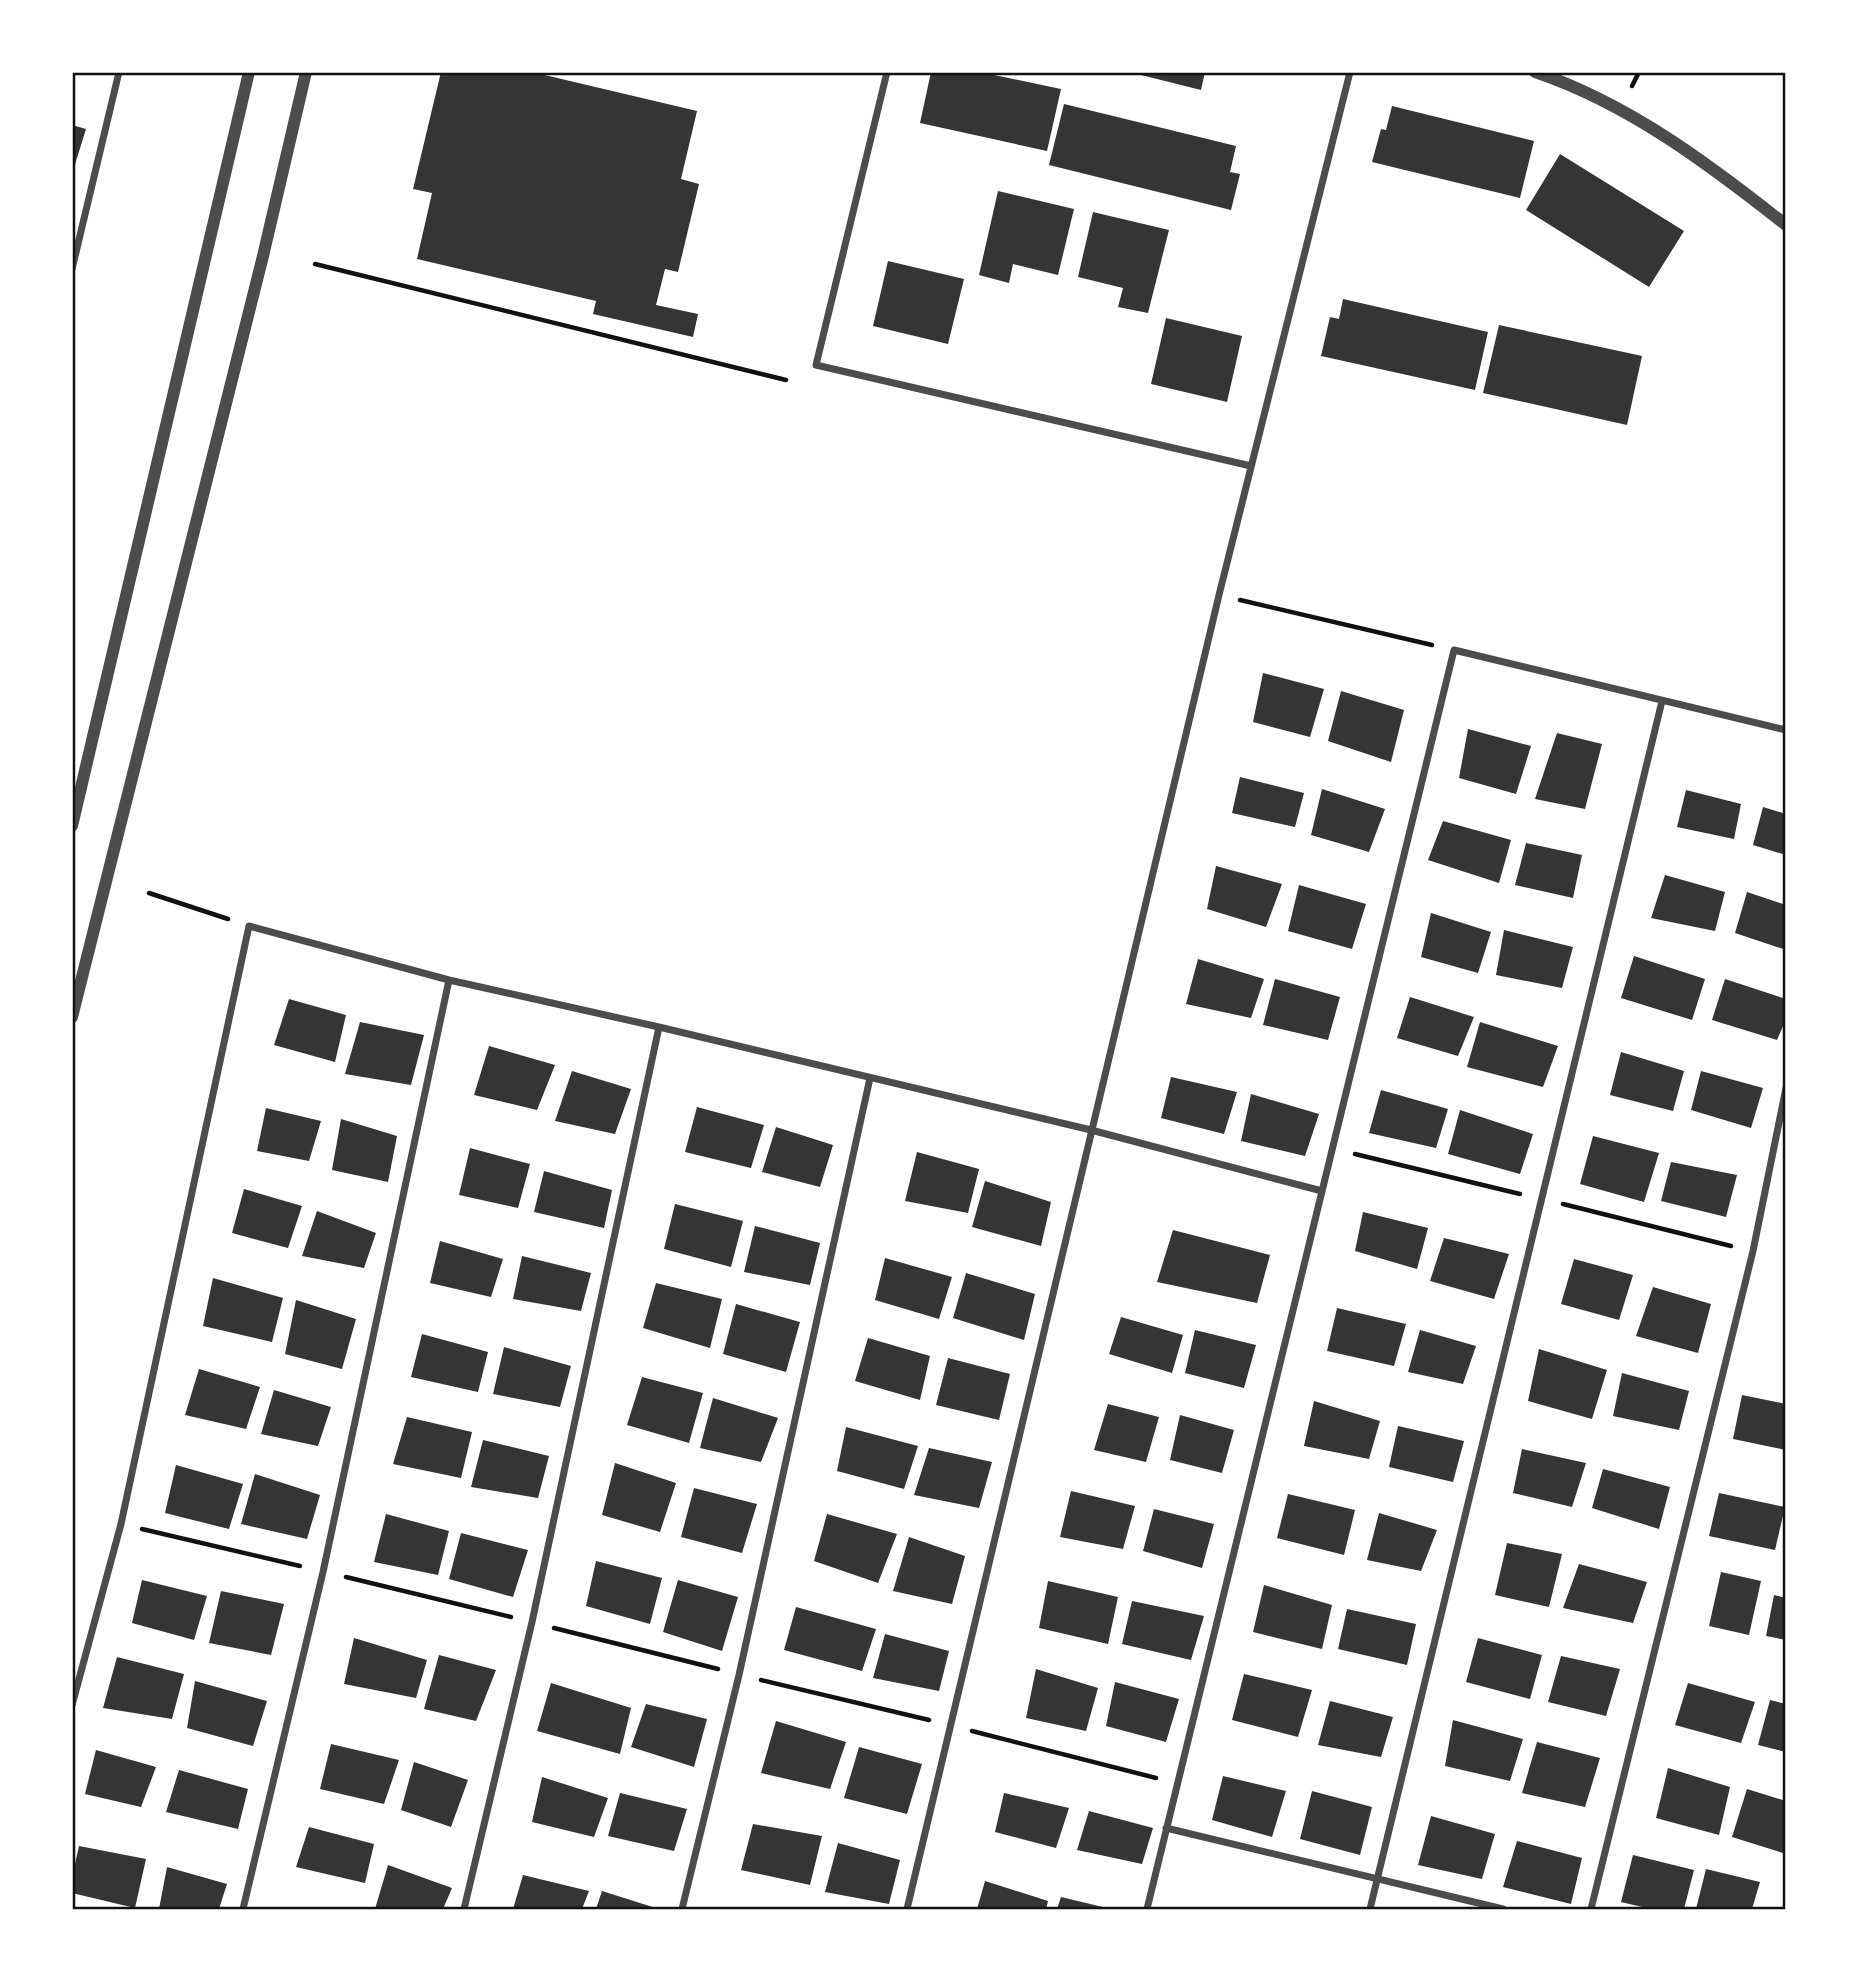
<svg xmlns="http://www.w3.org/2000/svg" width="1858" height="1981" font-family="Overpass,sans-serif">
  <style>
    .building { fill: #353535 }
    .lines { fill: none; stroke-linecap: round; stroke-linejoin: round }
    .path { stroke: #111; stroke-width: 4.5 }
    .minor { stroke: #4c4c4c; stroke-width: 7 }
    .tertiary { stroke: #4c4c4c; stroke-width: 12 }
    .neatline { fill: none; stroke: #111; stroke-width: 2.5 }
  </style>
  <rect width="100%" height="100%" fill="#fff"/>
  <path class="building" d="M441,72H532L697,111L681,179L699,184L678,272L665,269L656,305L698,314L693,337L593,314L596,301L417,259L432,193L413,189Z
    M931,72H980L1061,89L1047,151L920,123Z
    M1129,72H1205L1201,90Z
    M1064,104L1236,146L1230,172L1240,174L1231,210L1049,165Z
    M1392,106L1534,141L1520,198L1372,162L1381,129L1386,130Z
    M72,125L86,129L72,174Z
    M1560,154L1684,231L1649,287L1526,210Z
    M998,191L1074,209L1058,275L1013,264L1009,283L979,275Z
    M1093,212L1169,230L1148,313L1118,307L1123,288L1078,277Z
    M888,261L964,279L948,344L873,326Z
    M1343,299L1488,332L1475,390L1321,356L1330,317L1339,319Z
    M1166,318L1242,336L1227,402L1151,384Z
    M1499,325L1642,356L1627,425L1483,393Z
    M1263,673L1324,689L1310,737L1253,722Z
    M1341,691L1404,710L1391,762L1328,741Z
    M1468,729L1531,746L1516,794L1459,778Z
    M1557,733L1602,744L1585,809L1535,799Z
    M1240,777L1304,793L1295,827L1232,813Z
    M1322,789L1385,809L1369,852L1311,835Z
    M1686,790L1741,804L1734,839L1677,827Z
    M1763,807L1786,814V855L1753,845Z
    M1443,821L1511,840L1499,883L1428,860Z
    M1526,843L1582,855L1573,898L1515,885Z
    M1216,866L1282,884L1266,927L1207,909Z
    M1665,875L1725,892L1715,931L1651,918Z
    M1299,885L1366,904L1352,949L1288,931Z
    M1747,892L1786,905V950L1735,933Z
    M1431,913L1491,932L1478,973L1421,957Z
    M1504,930L1573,947L1562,988L1496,975Z
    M1634,956L1705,979L1692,1020L1621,998Z
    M1198,959L1264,979L1251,1018L1186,1004Z
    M1275,979L1340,997L1328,1040L1263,1025Z
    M1725,979L1786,999V1019L1777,1040L1712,1020Z
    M1410,997L1474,1017L1458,1056L1397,1038Z
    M289,999L346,1015L335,1062L274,1045Z
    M360,1022L424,1035L411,1085L345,1074Z
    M1480,1022L1558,1046L1543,1087L1467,1067Z
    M489,1046L555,1065L537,1110L474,1095Z
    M1621,1052L1684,1071L1673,1111L1610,1095Z
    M572,1071L631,1089L615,1134L555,1121Z
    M1701,1071L1763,1088L1751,1128L1691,1110Z
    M1171,1077L1237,1092L1224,1134L1161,1118Z
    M1381,1090L1448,1109L1436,1148L1369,1133Z
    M1251,1094L1319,1114L1305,1156L1241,1141Z
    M697,1107L764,1125L751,1168L685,1152Z
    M266,1108L321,1121L309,1161L257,1151Z
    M1460,1110L1533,1134L1520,1174L1448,1154Z
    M341,1119L397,1136L388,1182L332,1170Z
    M776,1127L833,1145L820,1187L762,1172Z
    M1593,1136L1659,1153L1644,1202L1580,1184Z
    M470,1148L530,1164L518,1208L459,1195Z
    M917,1152L979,1169L968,1213L905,1201Z
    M1671,1162L1737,1175L1726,1217L1661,1201Z
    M544,1171L612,1190L604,1228L534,1212Z
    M985,1181L1051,1202L1041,1246L972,1227Z
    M244,1189L302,1206L288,1248L232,1233Z
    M675,1204L743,1221L731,1267L664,1249Z
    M317,1211L376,1233L364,1268L302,1256Z
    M1363,1212L1428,1228L1417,1269L1355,1251Z
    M755,1226L820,1243L810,1285L744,1272Z
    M1173,1230L1270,1255L1257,1303L1157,1282Z
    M1444,1238L1509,1254L1494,1299L1430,1281Z
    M440,1241L503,1259L491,1297L430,1283Z
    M522,1256L591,1273L581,1311L513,1299Z
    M885,1258L952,1277L939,1319L875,1300Z
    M1574,1259L1633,1275L1619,1320L1561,1304Z
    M966,1273L1035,1294L1024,1340L953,1318Z
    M213,1278L283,1298L272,1342L203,1326Z
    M656,1283L722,1299L710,1348L643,1328Z
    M1653,1287L1711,1304L1698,1353L1636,1336Z
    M296,1300L356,1319L342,1369L285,1354Z
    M736,1304L800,1322L786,1372L723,1354Z
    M1337,1308L1406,1324L1394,1366L1327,1351Z
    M1121,1317L1183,1335L1172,1373L1109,1354Z
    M1195,1330L1256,1345L1244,1388L1185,1373Z
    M1420,1330L1476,1346L1463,1384L1408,1372Z
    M422,1334L488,1352L478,1392L411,1377Z
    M868,1338L930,1356L920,1400L855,1381Z
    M504,1347L571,1366L560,1407L493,1394Z
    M1539,1349L1607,1370L1592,1419L1528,1401Z
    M948,1358L1010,1374L999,1420L936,1405Z
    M199,1369L260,1387L246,1429L185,1415Z
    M1622,1373L1689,1391L1679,1430L1613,1416Z
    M642,1377L703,1393L689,1443L627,1425Z
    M274,1390L331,1407L318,1446L261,1434Z
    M1742,1395L1786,1404V1450L1733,1439Z
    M713,1398L778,1418L761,1462L700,1448Z
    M1314,1401L1380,1421L1369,1459L1304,1446Z
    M1108,1404L1159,1417L1146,1462L1094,1450Z
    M1180,1415L1234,1430L1222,1473L1170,1460Z
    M407,1417L472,1432L461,1478L393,1464Z
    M1398,1426L1464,1441L1453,1482L1389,1467Z
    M846,1427L918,1446L904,1489L837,1471Z
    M483,1440L549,1456L538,1498L471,1487Z
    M929,1448L992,1462L979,1508L914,1495Z
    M1522,1449L1586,1463L1572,1507L1513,1493Z
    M615,1463L676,1483L660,1532L602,1515Z
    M176,1465L243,1484L229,1529L165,1513Z
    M1603,1469L1670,1487L1659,1529L1592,1508Z
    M255,1474L320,1495L307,1539L241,1524Z
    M694,1488L757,1504L742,1553L681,1537Z
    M1071,1491L1135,1506L1123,1549L1060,1537Z
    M1719,1493L1785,1507L1775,1550L1709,1536Z
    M1288,1494L1355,1510L1344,1555L1277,1538Z
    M1154,1509L1214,1524L1202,1568L1143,1551Z
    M1379,1513L1437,1530L1421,1571L1367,1560Z
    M386,1514L449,1531L438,1575L374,1562Z
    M827,1514L897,1534L878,1583L814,1561Z
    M461,1533L528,1550L513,1597L449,1579Z
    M909,1537L965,1556L952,1604L893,1591Z
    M1507,1543L1562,1554L1549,1607L1495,1595Z
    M596,1561L662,1578L650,1624L586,1606Z
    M1579,1564L1647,1582L1633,1623L1563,1608Z
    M1721,1572L1761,1581L1749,1635L1709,1626Z
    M142,1580L207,1596L194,1640L132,1623Z
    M678,1580L738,1597L722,1651L663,1632Z
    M1048,1581L1118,1597L1108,1644L1039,1628Z
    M1264,1585L1332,1605L1322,1649L1253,1632Z
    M221,1591L284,1604L271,1655L209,1643Z
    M1774,1595L1786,1598V1640L1766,1636Z
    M1132,1601L1204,1616L1191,1660L1122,1644Z
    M796,1607L876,1629L862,1671L784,1650Z
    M1347,1609L1416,1624L1407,1665L1338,1649Z
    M885,1634L949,1651L939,1691L873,1678Z
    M354,1638L427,1660L416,1698L344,1684Z
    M1478,1638L1542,1655L1530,1699L1466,1682Z
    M439,1655L496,1670L476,1721L424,1709Z
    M1561,1656L1620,1669L1606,1716L1548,1702Z
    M117,1657L184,1674L172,1719L103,1708Z
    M1036,1669L1098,1688L1086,1731L1026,1718Z
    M1244,1674L1312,1690L1298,1737L1232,1720Z
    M195,1681L267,1701L253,1746L187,1728Z
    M1115,1682L1179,1699L1166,1742L1106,1726Z
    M551,1683L631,1708L620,1754L537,1731Z
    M1688,1683L1755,1702L1741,1743L1675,1725Z
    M1770,1700L1786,1704V1752L1758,1745Z
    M1330,1701L1393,1717L1381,1757L1318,1745Z
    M646,1704L707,1719L694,1767L631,1747Z
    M1453,1720L1523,1739L1510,1781L1445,1766Z
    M776,1721L846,1742L830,1789L761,1773Z
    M1537,1742L1600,1758L1585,1807L1522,1793Z
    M331,1744L399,1760L384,1804L320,1789Z
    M859,1747L922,1764L907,1814L844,1798Z
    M96,1750L156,1767L141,1807L85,1794Z
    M414,1762L468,1780L451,1827L401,1810Z
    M1668,1768L1730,1787L1719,1835L1656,1818Z
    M179,1770L248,1789L238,1829L166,1812Z
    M1223,1776L1286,1791L1272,1837L1212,1820Z
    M542,1777L608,1798L594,1837L532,1822Z
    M1747,1789L1786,1801V1854L1732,1837Z
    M1312,1791L1372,1807L1360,1855L1300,1839Z
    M620,1793L687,1809L674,1851L608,1836Z
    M1004,1793L1069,1808L1056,1848L995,1832Z
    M1089,1811L1153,1828L1142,1864L1077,1850Z
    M1431,1816L1495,1834L1482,1879L1418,1865Z
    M753,1824L822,1836L810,1885L741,1870Z
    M309,1827L374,1844L365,1883L296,1867Z
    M1517,1841L1582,1858L1571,1904L1503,1887Z
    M838,1843L900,1860L889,1904L825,1892Z
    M79,1846L146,1859L135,1908L72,1893V1877Z
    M1633,1855L1694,1870L1684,1909H1651L1621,1902Z
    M388,1865L452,1888L443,1909H375Z
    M167,1867L227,1884L219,1909H159Z
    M1706,1869L1760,1882L1752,1909H1696Z
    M523,1875L589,1891L582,1909H513Z
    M985,1881L1048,1901L1046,1909H977Z
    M602,1891L659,1909H596Z
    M1061,1897L1107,1908L1106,1909H1057Z"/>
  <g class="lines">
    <path class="path" d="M1632,86L1639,72
      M315,264L786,380
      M1240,600L1432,645
      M149,893L228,919
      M1355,1154L1520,1194
      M1563,1204L1731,1246
      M142,1529L300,1566
      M346,1577L511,1617
      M554,1628L718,1669
      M761,1680L929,1720
      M972,1731L1156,1778"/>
    <path class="minor" d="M887,72L816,365L1251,466
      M72,269L119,72
      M72,1705L121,1524L249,926L449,980L659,1027L1091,1130L1322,1191
      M1166,1828L1503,1909
      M243,1909L323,1572L449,980
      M464,1909L532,1622L659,1027
      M682,1909L739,1675L870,1078
      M907,1909L1219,595L1350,72
      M1147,1909L1454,650L1786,730
      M1370,1909L1662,701
      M1591,1909L1753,1251L1786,1088"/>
    <path class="tertiary" d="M1535,72C1628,103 1710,165 1786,225
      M72,826L249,72
      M72,1017L263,256L306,72"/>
  </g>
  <rect width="1858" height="1981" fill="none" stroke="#ffffff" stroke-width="147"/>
  <rect x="74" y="74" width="1710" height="1834" class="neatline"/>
</svg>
